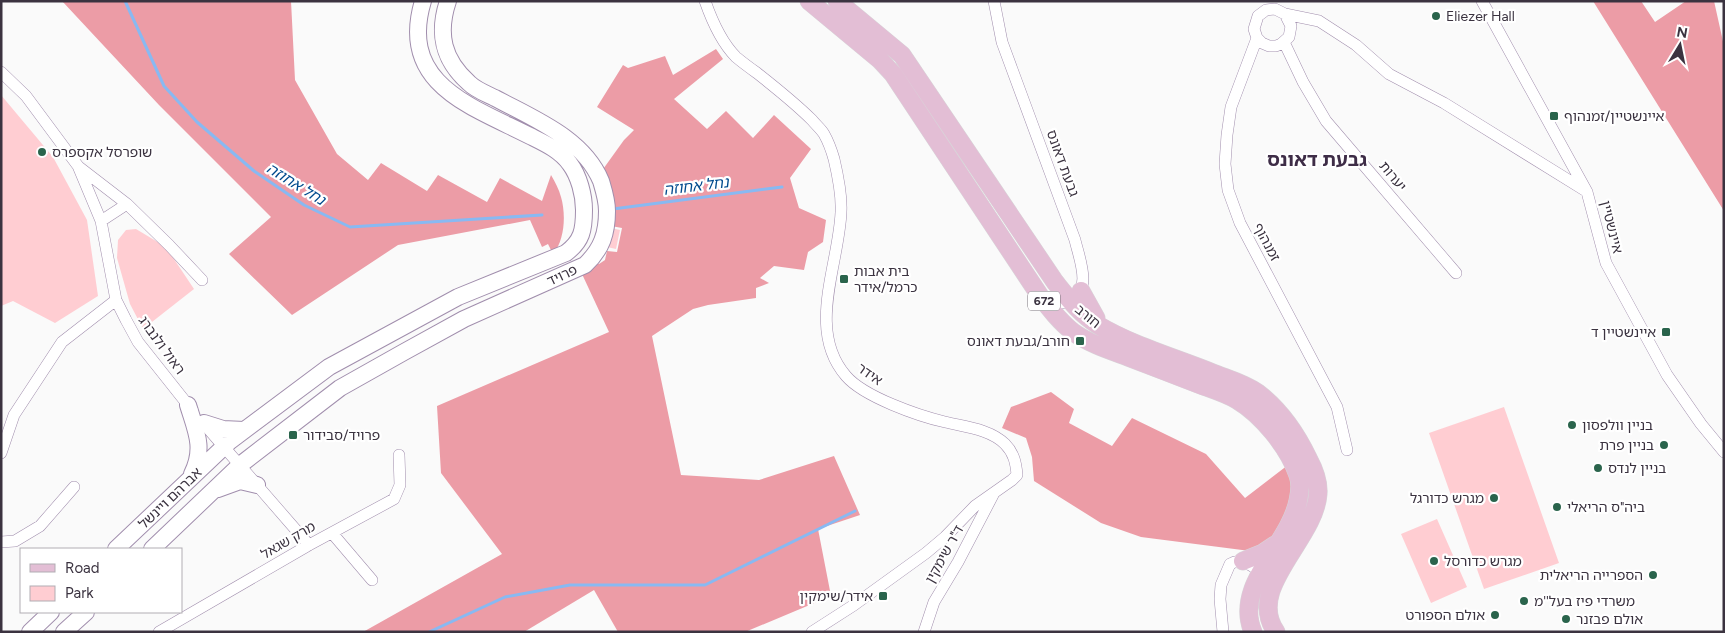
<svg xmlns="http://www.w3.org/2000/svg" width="1725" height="633" font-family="Figtree,'Noto Sans Hebrew',sans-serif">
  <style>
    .green { fill: #ffcdd2 }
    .forest { fill: #ec9ca6 }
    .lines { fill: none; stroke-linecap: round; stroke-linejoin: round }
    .stream { stroke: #88b9f2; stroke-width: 3 }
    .street-casing { stroke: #a18ead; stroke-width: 12 }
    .secondary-casing { stroke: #a18ead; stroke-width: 18 }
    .primary-casing { stroke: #d8d6d9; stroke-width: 19 }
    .street { stroke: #fff; stroke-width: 11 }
    .secondary { stroke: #fff; stroke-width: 16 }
    .primary { stroke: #e3bed5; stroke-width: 18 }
    .poi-dot { fill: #2a644c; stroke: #fff; stroke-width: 2 }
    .labels { text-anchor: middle; stroke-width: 4.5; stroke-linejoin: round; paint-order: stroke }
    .shield { fill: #fff; stroke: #767079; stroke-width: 1 }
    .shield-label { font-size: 12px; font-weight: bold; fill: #3b3340 }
    .poi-label { font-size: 14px; fill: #3b3340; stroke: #fff; text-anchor: start }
    .street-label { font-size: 14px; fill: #3b3340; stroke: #fff }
    .water-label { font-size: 15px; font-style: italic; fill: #004a8d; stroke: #fff }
    .district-label { font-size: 19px; font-weight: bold; fill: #3e2d47; stroke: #fff }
  </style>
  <rect width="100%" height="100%" fill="#fafafa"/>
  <path class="green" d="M1,95L53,157L87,220L98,296L55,323L13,301L1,306Z
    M611,228L620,230L616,249L607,247Z
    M136,229L166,247L194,289L143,329L130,304L117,258L118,240L126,230Z
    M1504,407L1559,563L1484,589L1429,433Z
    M1437,519L1467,587L1431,603L1401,534Z"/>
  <path class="forest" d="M62,1H291L295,80L337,154L368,180L381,163L427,191L438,175L487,202L500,178L542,201L551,175C555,182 559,189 561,197C566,214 565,240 553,254L548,244L542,247L530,220L398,245L292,315L229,254L271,217L159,105Z
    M1593,1H1641L1655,22L1686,1H1714L1724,46V211Z
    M716,49L723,59L674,99L707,129L726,111L753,138L774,115L811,149L790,178L799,208L826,220L823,242L808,252L804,270L774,266L760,278L769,283L756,288V298L708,305L693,309L652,336L681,475L759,480L834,456L860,515L818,529L831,596L745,632H618L594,590L524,632H363L502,554L441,473L437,406L609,332L582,274L592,263L599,264L605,260L607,251L617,252L622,228L611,226L601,172L624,140L634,130L597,107L623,65L628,68L665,56L673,75Z
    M1051,392L1074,409L1069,423L1112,446L1132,418L1206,454L1245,498L1288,465L1292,490L1280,534L1250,551L1141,537L1101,523L1034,481L1032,457L1026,438L1002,428L1011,407Z"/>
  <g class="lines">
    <path class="stream" d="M125,1L164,86L197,122L254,171L304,205L350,227L542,215
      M613,209L782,187
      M429,632L505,597L570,585H705L855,511"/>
    <g class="street-casing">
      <path id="street" d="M705,1C712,21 721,42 736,57C743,63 750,68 757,73C776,88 795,103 812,120C816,125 821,129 824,134C828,141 832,152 834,159C838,176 842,194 841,212C839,265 806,330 846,376C864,397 919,416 945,422C965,427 990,429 1005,444C1014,453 1016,463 1017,475L1012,480L975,506L945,537L926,553L854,605L812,632
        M994,1L1002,42L1075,240C1079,258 1093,290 1070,301C1060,305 1053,302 1044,298
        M1482,1L1587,192L1606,263L1667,375L1701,424L1724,452
        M1285,14L1291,26L1289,37L1281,44L1276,46H1269L1262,43L1257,38L1254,29L1258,16L1266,10L1275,9L1285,14L1319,21L1356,45L1389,74L1444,103L1586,191
        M1257,38L1231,107L1227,135L1225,164L1228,190L1240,223L1337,407L1347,450
        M1284,42L1303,82L1326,121L1456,273
        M1,72L26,96L78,166L101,221L116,300L126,320L138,342L192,410
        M79,167L127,204
        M101,221L127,204L169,245L202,280
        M204,424L309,545
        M1,453L14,415L62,342L116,300
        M332,533L372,580
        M1,542L15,541L40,526L74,487
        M159,632L309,545L394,499L400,485L399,455
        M924,632L934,602L958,562L993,495
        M1223,632L1220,599L1221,585L1230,564C1243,556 1255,569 1267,576"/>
    </g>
    <g class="secondary-casing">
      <path id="secondary" d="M188,405C196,431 205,448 192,474
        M204,423L223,429L244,430
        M218,489L240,481L257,485
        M116,549L230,441L329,367L458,297L566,253C582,241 584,230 584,210C584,195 579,176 570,164C560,150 544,143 530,136C471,106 398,84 423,1
        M152,549L240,465L340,388L404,352L464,319L585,265C602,249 607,233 607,211C607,200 604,191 601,181C583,138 534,119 495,98C487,94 476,90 469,83C443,60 437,34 448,1
        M30,632L51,612
        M64,632L86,612"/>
    </g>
    <g class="primary-casing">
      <path id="primary" d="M809,1L880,60L893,74L1040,296C1050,309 1060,322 1073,332C1090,344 1109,350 1128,357C1151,366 1175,375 1198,384C1211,389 1225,393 1237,400C1262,415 1288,447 1298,475C1301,483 1300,492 1298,501C1289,545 1233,585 1253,632
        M837,1L902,55L1055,282C1068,298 1080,314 1098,325C1131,345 1176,358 1213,373C1228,379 1244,383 1258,393C1280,410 1296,433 1308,458C1314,469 1319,482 1318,494C1315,540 1245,588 1276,632
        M1081,291L1096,318
        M1243,561L1263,553L1275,545"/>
    </g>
    <use href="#street" class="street"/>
    <use href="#secondary" class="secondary"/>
    <use href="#primary" class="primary"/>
  </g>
  <g class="poi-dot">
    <circle cx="1436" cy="16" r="5"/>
    <rect x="1549" y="111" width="10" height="10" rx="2.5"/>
    <circle cx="42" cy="152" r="5"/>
    <rect x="839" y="274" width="10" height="10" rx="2.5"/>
    <rect x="1661" y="327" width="10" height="10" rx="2.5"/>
    <rect x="1075" y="336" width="10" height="10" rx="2.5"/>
    <circle cx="1572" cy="425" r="5"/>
    <rect x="288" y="430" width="10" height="10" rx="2.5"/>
    <circle cx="1664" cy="445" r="5"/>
    <circle cx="1598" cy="468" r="5"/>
    <circle cx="1494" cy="498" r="5"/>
    <circle cx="1557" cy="507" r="5"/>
    <circle cx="1434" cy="561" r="5"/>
    <circle cx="1653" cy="575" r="5"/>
    <rect x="878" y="591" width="10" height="10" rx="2.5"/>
    <circle cx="1524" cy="601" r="5"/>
    <circle cx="1495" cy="615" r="5"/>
    <circle cx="1566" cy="619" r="5"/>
  </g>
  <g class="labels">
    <rect class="shield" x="1028" y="291.5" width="32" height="19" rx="4"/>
    <g class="shield-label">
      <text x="1044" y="305">672</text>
    </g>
    <g class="poi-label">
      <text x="1446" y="21">Eliezer Hall</text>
      <text x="1564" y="121">איינשטיין/זמנהוף</text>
      <text x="52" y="157">שופרסל אקספרס</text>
      <text x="854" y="276">בית אבות<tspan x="854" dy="16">כרמל/אידר</tspan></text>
      <text x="1656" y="337" text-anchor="end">איינשטיין ד</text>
      <text x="1070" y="346" text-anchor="end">חורב/גבעת דאונס</text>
      <text x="1582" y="430">בניין וולפסון</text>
      <text x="303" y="440">פרויד/סבידור</text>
      <text x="1654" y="450" text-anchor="end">בניין פרת</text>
      <text x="1608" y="473">בניין לנדס</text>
      <text x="1484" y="503" text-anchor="end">מגרש כדורגל</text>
      <text x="1567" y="512">ביה"ס הריאלי</text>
      <text x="1444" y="566">מגרש כדורסל</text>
      <text x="1643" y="580" text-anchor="end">הספרייה הריאלית</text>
      <text x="873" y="601" text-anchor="end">אידר/שימקין</text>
      <text x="1534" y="606">משרדי פיז בעל''מ</text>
      <text x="1485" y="620" text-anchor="end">אולם הספורט</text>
      <text x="1576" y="624">אולם פבזנר</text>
    </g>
    <g class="street-label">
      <text transform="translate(1063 163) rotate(70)" y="5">גבעת דאונס</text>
      <text transform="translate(1393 176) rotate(50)" y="5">יערות</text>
      <text transform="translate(1612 227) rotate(76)" y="5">איינשטיין</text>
      <text transform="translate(1267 242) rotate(62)" y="5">זמנהוף</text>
      <text transform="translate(562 275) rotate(-25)" y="5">פרויד</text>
      <text transform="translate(1088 316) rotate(39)" y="5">חורב</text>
      <text transform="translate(162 345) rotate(54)" y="5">ראול ולנברג</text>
      <text transform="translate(870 374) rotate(35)" y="5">אידר</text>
      <text transform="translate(170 498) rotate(-44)" y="5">אברהם ויינשל</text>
      <text transform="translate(288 540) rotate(-30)" y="5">מרק שגאל</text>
      <text transform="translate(944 554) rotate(-61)" y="5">ד"ר שימקין</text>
    </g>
    <g class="water-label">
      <text transform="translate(296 184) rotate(32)" y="5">נחל אחוזה</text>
      <text transform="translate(696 186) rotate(-7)" y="5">נחל אחוזה</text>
    </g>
    <g class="district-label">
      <text x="1317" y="166">גבעת דאונס</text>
    </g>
  </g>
  <rect width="1725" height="633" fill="none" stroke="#3b3340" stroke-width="5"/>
  <rect x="20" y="548" width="162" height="65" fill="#ffffff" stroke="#b1adb3"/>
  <rect x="30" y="564" width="25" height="8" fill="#e3bed5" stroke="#b1adb3"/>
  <text x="65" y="573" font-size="15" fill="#3b3340">Road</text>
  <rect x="30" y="586" width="25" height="15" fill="#ffcdd2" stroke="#b1adb3"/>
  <text x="65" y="598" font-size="15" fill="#3b3340">Park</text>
  <g transform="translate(1680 45) rotate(10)" stroke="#ffffff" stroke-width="4" paint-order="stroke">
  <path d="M0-4L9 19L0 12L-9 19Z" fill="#3b3340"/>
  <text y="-8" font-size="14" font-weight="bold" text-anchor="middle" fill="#3b3340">N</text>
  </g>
</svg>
